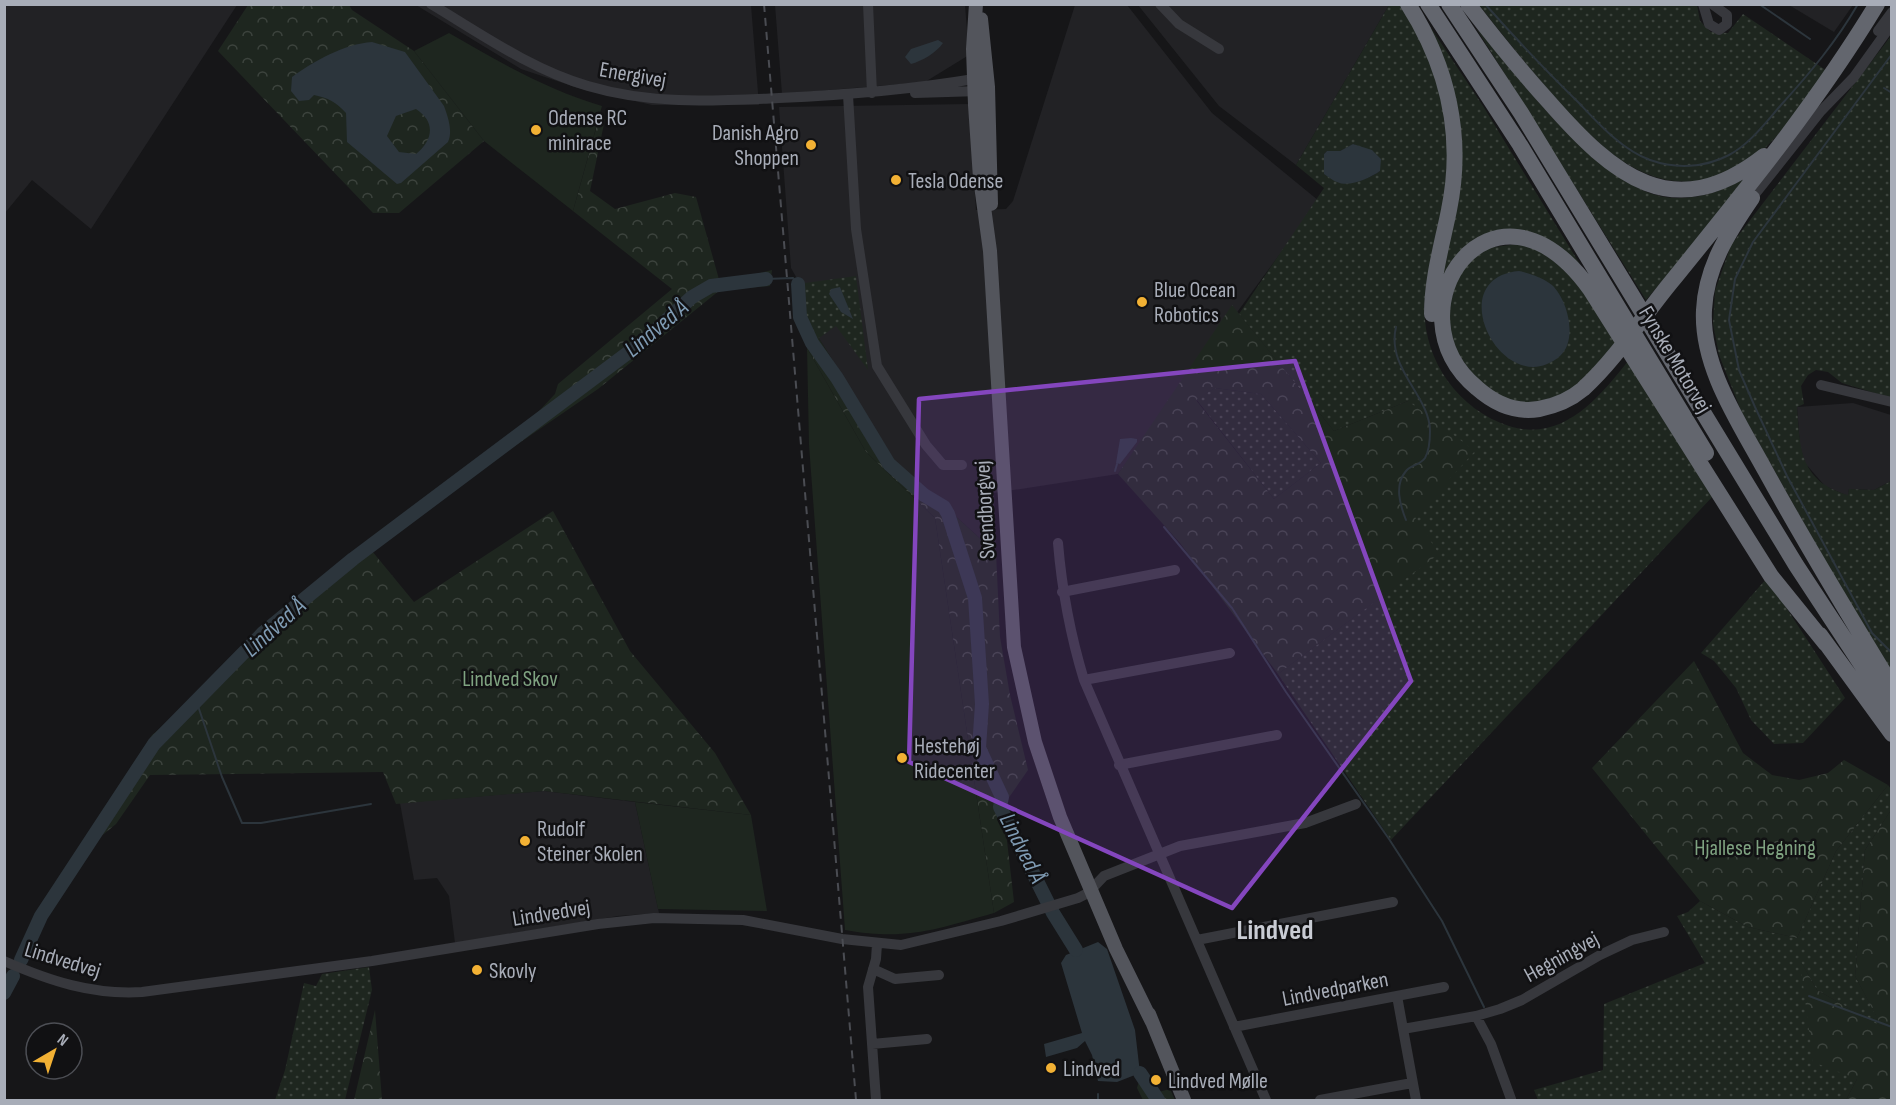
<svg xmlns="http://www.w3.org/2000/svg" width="1896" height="1105" font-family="'Sofia Sans Condensed',sans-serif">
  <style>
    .built { fill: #222225 }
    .grass { fill: url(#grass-dots); fill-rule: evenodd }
    .forest { fill: url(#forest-crowns); fill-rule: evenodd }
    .green { fill: #1e261f }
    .water { fill: #2c353c; fill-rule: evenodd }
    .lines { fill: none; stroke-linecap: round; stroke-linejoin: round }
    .stream { stroke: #2c353c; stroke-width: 2 }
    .river { stroke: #2c353c; stroke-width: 14 }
    .minor { stroke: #37383d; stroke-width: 10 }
    .major { stroke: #53555c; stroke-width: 14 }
    .highway { stroke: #63666e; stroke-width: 16 }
    .rail { stroke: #4a4c52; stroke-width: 2; stroke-dasharray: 8 6; stroke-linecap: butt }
    .marked { fill: #8446be; fill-opacity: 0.2; stroke: #8446be; stroke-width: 4.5; stroke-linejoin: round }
    .poi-dot { fill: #f2b134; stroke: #111113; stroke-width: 2 }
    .labels { text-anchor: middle; stroke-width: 5; stroke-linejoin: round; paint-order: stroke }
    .street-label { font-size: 22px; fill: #a8adb8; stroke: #111113 }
    .poi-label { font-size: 22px; fill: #a8adb8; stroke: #111113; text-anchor: start }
    .park-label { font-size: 22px; fill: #7fa381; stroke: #111113 }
    .water-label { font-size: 24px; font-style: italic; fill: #7f9bb3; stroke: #111113 }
    .district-label { font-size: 28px; font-weight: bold; fill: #c9ccd4; stroke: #111113 }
  </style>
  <defs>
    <pattern id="grass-dots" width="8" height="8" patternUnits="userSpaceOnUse" patternTransform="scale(1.5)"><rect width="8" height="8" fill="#1e261f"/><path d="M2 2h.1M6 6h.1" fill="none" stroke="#3c433d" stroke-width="1.8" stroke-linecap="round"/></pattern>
    <pattern id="forest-crowns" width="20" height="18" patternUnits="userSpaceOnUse" patternTransform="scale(1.5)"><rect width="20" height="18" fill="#1e261f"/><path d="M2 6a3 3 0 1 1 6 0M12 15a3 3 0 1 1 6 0" fill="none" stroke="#3c433d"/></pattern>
  </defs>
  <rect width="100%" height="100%" fill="#161618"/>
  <path class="built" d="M5,4L237,5L91,229L32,180L5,213Z
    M416,5H751L759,105H652L578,88L521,69Z
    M775,5H965L969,55L925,82L782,94Z
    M1075,5H1127L1212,113L1319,201L1118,474L994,493L996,553L895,461L807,319L800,284L791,268L779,107L969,104L976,210L1006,209L1013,201Z
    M1138,5H1389L1296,165L1219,106Z
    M1789,5H1853L1834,32Z
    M1853,403L1891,415V481L1874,490L1849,489L1848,496L1825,486L1805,463L1800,446L1797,407Z
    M544,791L635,802L659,913L618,916L455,943L449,896L437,878L414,880L400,803Z"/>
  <path class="grass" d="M1389,5H1401C1419,37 1438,72 1445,109C1448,129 1451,167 1448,187C1442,224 1429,261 1425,299C1420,355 1455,408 1509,426C1562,443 1599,398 1628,361L1713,496L1391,840L1278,674L1438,554L1415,518L1408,401L1334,431L1239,314L1324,188L1296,165ZM1354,144L1380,171C1365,181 1343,189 1328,176L1324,154L1327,151H1340Z
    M1479,5H1697L1700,21L1711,32L1728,33L1743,14L1827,71C1805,99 1777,144 1746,163C1663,213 1603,153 1551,93C1526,64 1502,34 1479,5Z
    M1421,13L1483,106L1581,266L1548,240L1535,235L1509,233L1444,278L1438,277L1461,171Z
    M1476,28C1520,78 1607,200 1678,198C1706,198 1728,188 1752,175L1646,300Z
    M1891,36V398L1842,383L1828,372L1816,370L1808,375L1801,386L1804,404L1797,407C1800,450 1800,481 1848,495L1849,489L1874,490L1891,481L1892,673L1868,637L1742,413L1719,355L1713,324L1715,291L1731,245Z
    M1525,243L1568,267L1616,343L1575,391L1523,406L1484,389L1455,350L1447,316L1459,271L1487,248Z
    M856,276L868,370L836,326L812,343L800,317L798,284Z
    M1215,388L1261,394L1321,463L1274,499L1196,399Z
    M1767,578L1845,698L1803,743L1774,744L1751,720L1736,688L1714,661L1701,653Z
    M1888,785L1891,789V810L1865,850L1855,976L1883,1028L1817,990L1801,962L1857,1079L1846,1100H1538L1534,1090L1603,1070L1604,1004L1705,963L1677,916L1688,912L1700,901L1748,927L1797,938L1836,851Z
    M369,967L372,990L345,1100H275L285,1070L304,983L316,986L322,974Z"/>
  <path class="forest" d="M248,5H349L352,10L414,51L484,141L399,213H373L218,51Z
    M599,118L605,119L590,191L615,209L675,193L696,197L720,283L772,270L770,286L720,290L598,389L512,448L509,443L555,394L558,384L672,289L573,211Z
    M1232,305L1334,431L1408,401L1475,451L1415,517L1439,554L1278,674L1180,543L1118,474ZM1215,388L1261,394L1321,463L1274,499L1196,400Z
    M807,319L895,461L996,553L1000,637L1010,695L1028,770L1003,806L1014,902L994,913L935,518L866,452L807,348Z
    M553,511L630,651L715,753L751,815L544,791L396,804L383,772L150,775L116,824L94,842L87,836L152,735L372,551L414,602Z
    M1694,661L1743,753L1772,775L1799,780L1828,773L1844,760L1888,785L1836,851L1797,938L1748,927L1700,901L1592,768Z
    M1891,810V1100H1846L1857,1079L1813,1062L1800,960L1817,990L1882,1027L1855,976L1865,850Z
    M375,1010L382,1100H354Z
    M1139,1081H1144L1151,1094L1170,1089L1175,1100H1143L1137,1088Z"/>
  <path class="green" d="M449,33C499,62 546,89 602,106L573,211L484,141L414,51Z
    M807,348L866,452L935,518L994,913C937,929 907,941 845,930L809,445Z
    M635,802L751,815L767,911L658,909Z"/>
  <path class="water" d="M938,40L943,43C936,53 922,61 911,64L905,57L911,49Z
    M372,42L405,52L444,106C448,117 453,131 448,142L401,183L397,184L347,142L346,113C336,102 328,98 314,95L309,100L299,101L291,91L292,77C314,61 344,44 372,42ZM416,109C436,122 433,140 416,154L399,152L387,136L396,116Z
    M1353,144L1372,150L1381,159L1380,171C1370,178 1349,188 1337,182C1333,181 1329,177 1324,174V154L1327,151H1340Z
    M1519,271C1529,273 1544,278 1552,285C1568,300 1578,340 1560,356C1504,404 1439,278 1519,271Z
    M840,287L853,319L841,312L829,294L831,289Z
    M1131,438L1137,439V442L1120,464L1116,463L1120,439Z
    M1098,942L1107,949L1135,1030L1140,1073L1117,1082L1098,1081L1092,1055L1085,1041L1077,1048L1046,1057L1044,1044L1082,1033L1061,963L1066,955Z"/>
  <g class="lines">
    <path class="stream" d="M1485,4C1516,39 1546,71 1579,103C1599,124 1622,150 1650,160C1676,169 1704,168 1729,155C1750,144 1766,122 1781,105C1810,73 1836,42 1858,4
      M1759,4L1810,39
      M1892,54L1753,242L1735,279L1729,320L1739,370L1755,407L1787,476L1872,633L1892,653
      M1884,88L1892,93
      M766,279L793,278L798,284
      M1396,327C1386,369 1430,396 1430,431C1430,439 1429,451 1425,458C1420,465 1411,465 1406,471C1394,485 1400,505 1406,520
      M1115,471L1117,464
      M1164,527L1232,608L1286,692L1389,839L1442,921L1484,1007
      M196,700L222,777L242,823H261L371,804
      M1809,996L1892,1027
      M1098,1094V1100"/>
    <path class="river" d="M798,284L800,317L812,343L837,378L889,464L924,495L944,507L948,514L975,598L982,704L979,748L1002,797L1000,807L1053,913L1076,950
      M21,960L41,916L154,744L263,633L353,559L645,340L692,297L711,286L766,279
      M4,993L13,976
      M1140,1073L1158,1100"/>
    <path class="minor" d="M431,4C481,34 532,70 588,86C652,105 714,101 779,98C844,95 908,90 974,79
      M868,4L872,93
      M1160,4L1179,24L1219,49
      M1703,4L1709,24L1719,30L1727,24V15L1712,4
      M1878,31L1892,12
      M915,93L980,91
      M848,95L856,229L877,366L926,445L943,465H962
      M1752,198L1821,111L1854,77L1892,24
      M1821,385L1892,402
      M1058,543C1062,591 1070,634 1084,680L1266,1100
      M1062,592L1175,570
      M1084,680L1230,653
      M1119,765L1277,735
      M1197,940L1393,902
      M4,961C50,981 92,995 142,992L372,961L598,924L654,918L743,920L842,939L901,945L1001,921L1078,898L1088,893L1104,876L1180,846L1305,823L1356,804
      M873,969L895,979L939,975
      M1397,996L1403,1029L1476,1016L1500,1009L1522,1000L1600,955L1632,940L1664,932
      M1476,1016L1491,1044L1511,1099
      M1234,1027L1444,987
      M1403,1029L1416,1100
      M872,1044L927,1039
      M876,1100L868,987L876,959L877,944
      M1320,1100L1412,1083"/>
    <path class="major" d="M976,4L973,49L975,105L980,178L990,251L1014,647L1035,742L1060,817L1116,949L1152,1022
      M981,19L988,87L991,204
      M1149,1014L1184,1100"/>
    <path class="highway" d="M1408,4C1448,67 1464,137 1449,210C1442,245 1432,278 1432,314
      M1428,4L1520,145L1706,453
      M1449,4L1521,113L1796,565L1892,711
      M1468,4C1494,38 1521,71 1549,102C1613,175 1673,227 1764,156
      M1752,198C1728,233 1706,267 1704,310C1701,367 1739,422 1765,470C1805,543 1848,614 1892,686
      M1820,635L1892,734
      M1826,644L1771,576L1590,289C1493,155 1385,311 1477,388C1494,403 1515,413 1539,409C1555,406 1570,400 1583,389C1617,358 1643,316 1672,281C1745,191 1817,103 1877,4"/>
    <path class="rail" d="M764,4L856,1100"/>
  </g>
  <path class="marked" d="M1295,361L1411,681L1232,908L909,762L919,399Z"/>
  <g class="poi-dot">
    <circle cx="536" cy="130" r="6"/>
    <circle cx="811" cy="145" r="6"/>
    <circle cx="896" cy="180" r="6"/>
    <circle cx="1142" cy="302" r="6"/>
    <circle cx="902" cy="758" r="6"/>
    <circle cx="525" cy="841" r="6"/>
    <circle cx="477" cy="970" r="6"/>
    <circle cx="1051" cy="1068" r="6"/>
    <circle cx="1156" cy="1080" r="6"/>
  </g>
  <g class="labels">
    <g class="street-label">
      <text transform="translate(633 74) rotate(10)" y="8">Energivej</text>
      <text transform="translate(1676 359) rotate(59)" y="8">Fynske Motorvej</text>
      <text transform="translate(984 510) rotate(-93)" y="8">Svendborgvej</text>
      <text transform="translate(551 912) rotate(-9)" y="8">Lindvedvej</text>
      <text transform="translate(1561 956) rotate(-29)" y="8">Hegningvej</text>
      <text transform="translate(63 959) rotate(17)" y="8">Lindvedvej</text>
      <text transform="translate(1335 988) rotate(-11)" y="8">Lindvedparken</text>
    </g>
    <g class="poi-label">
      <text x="548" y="125">Odense RC<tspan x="548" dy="25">minirace</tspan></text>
      <text x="799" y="140" text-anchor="end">Danish Agro<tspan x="799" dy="25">Shoppen</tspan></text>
      <text x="908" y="188">Tesla Odense</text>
      <text x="1154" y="297">Blue Ocean<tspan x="1154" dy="25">Robotics</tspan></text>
      <text x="914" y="753">Hestehøj<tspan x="914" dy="25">Ridecenter</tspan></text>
      <text x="537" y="836">Rudolf<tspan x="537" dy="25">Steiner Skolen</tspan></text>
      <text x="489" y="978">Skovly</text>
      <text x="1063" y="1076">Lindved</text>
      <text x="1168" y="1088">Lindved Mølle</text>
    </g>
    <g class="park-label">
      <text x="510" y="686">Lindved Skov</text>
      <text x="1755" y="855">Hjallese Hegning</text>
    </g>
    <g class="water-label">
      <text transform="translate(656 328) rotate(-40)" y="8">Lindved Å</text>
      <text transform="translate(274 627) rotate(-42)" y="8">Lindved Å</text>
      <text transform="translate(1023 848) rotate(63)" y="8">Lindved Å</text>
    </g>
    <g class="district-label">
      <text x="1275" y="939">Lindved</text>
    </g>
  </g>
  <rect width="1896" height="1105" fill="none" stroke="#a8adb8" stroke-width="12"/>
  <g transform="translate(54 1051) rotate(39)"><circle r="28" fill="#111113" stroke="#4d4f55" stroke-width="1.5"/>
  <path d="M0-4.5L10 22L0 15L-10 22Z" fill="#f2b134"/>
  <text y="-9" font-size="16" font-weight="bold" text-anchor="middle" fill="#a8adb8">N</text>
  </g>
</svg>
